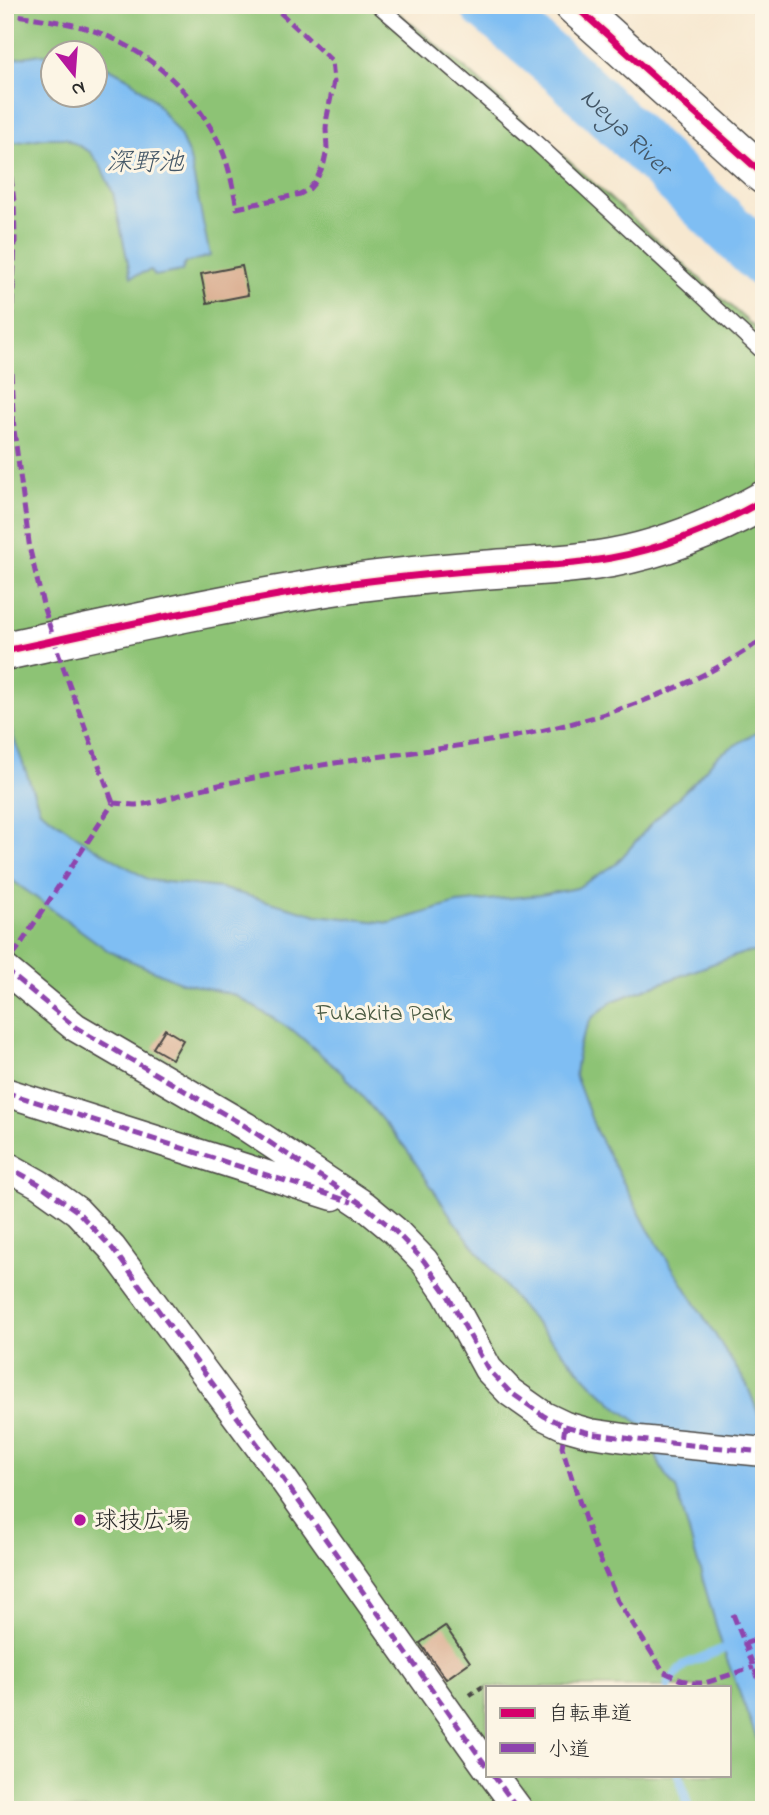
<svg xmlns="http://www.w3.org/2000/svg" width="769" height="1815" font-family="'Indie Flower','Klee One',sans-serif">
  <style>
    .green { fill: #8dc375; stroke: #5c7750; stroke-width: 2; fill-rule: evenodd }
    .water { fill: #7fbef3; stroke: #55748f; stroke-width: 2 }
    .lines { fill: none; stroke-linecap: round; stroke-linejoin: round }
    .stream { stroke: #7fbef3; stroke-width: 9 }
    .river { stroke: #7fbef3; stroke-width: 52 }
    .building { fill: #daae91 }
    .lane-casing { stroke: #4a4744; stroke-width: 17 }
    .street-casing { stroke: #4a4744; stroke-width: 31 }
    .secondary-casing { stroke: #4a4744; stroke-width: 41 }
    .path { stroke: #4a4744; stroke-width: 4.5; stroke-dasharray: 5 5; stroke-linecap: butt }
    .lane { stroke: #fff; stroke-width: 14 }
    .street { stroke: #fff; stroke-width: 28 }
    .secondary { stroke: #fff; stroke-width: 38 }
    .quiet { stroke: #8e44ad; stroke-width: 5; stroke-dasharray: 10 5; stroke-linecap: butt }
    .cycleway-casing { stroke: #fcf5e5; stroke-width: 11 }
    .cycleway { stroke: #d6006c; stroke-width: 7 }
    .poi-dot { fill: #b5179e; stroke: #fcf5e5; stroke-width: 2.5 }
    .labels { text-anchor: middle; stroke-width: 6; stroke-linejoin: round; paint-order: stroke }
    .park-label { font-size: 24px; fill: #485941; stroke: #fcf5e5 }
    .poi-label { font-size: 24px; fill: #2b2b2b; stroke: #fcf5e5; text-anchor: start }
    .water-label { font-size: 26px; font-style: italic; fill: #445767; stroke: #fcf5e5 }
  </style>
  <rect width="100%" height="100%" fill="#fcf5e5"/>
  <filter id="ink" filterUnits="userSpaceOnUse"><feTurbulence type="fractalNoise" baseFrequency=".0143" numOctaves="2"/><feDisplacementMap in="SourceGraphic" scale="14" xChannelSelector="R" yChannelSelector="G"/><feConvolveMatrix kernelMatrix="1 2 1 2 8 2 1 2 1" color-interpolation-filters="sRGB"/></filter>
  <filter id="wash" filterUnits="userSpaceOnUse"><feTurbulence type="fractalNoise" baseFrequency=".00686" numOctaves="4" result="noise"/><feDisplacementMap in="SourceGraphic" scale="28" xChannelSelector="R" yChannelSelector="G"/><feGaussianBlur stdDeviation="1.57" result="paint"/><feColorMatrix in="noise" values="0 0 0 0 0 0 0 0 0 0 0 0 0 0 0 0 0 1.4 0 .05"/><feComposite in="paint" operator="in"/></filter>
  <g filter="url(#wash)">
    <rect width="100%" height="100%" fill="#f7e8d0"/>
    <path class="green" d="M5,5H389L469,72L764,336V1810H5ZM52,52H94V94H52ZM487,1687H729V1775H487Z"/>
    <path class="water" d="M41,54L52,55V94H94L95,62L100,63L130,79L154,100L180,135L190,159L210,256L185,263L182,271L155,276L151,270L131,277L113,193L100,165L90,152L65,138H44L5,144V60Z
      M5,707L13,736L40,810L90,845L149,880L220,888L317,915L390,923L457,903L540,895L577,888L616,864L651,824L696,780L717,756L764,728V951L744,953L715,963L613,1001L591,1019L579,1045L575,1075L596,1131L648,1229L747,1385L764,1428V1758L723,1649L676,1488C660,1472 654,1453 650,1431L618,1408L591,1383L521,1307L454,1221L405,1147L344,1075L310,1045L295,1032L235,995L180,982L110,952L5,875Z"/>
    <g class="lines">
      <path class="stream" d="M668,1687V1684L684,1665L723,1649
        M679,1775L689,1810"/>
      <path class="river" id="s1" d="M486,5L563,70L764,262"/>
    </g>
    <g id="blocks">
      <path class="building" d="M750,5H764V25Z
        M242,266L248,295L207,303L201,274Z
        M165,1029L183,1040L172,1059L153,1048Z
        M445,1626L470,1662L446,1679L420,1643Z"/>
    </g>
  </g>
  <g filter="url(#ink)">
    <use href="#blocks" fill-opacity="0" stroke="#4a4744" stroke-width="2"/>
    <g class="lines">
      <g class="lane-casing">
        <path id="lane" d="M378,5L530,137L764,353"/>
      </g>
      <g class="street-casing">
        <path id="street" d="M5,969L75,1027L245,1126L365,1206L394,1230L424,1261L447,1294L488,1369L510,1392L544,1416L565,1426L590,1433L639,1440L764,1452
          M5,1092L333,1196
          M5,1165L39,1184L77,1211L112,1248L276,1469L487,1767
          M493,1775L519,1810"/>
      </g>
      <g class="secondary-casing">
        <path id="secondary" d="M574,5L764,175
          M5,651C121,626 236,600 353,583C400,577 448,572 495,569C534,566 573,565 611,558C666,548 716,527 764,500"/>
      </g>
      <path class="path" d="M470,1695L482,1687H487"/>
      <use href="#lane" class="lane"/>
      <use href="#street" class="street"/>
      <use href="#secondary" class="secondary"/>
      <path class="quiet" d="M5,13C38,19 74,22 105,35C155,56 197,97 220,145C229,165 233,187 237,208L300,194L309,189L316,181L324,163L327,149L326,129L327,117L334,81L332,61L272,5
        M5,132L14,201L15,240L10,355L14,430L30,550L44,609L64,670L113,803
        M113,803C120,803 128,805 134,805C157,804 179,794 201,789C234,781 267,776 300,769C352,759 405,754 457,746C562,731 677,701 764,638
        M5,968L113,803
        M5,969L75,1027L245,1126L365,1206L394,1230L424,1261L447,1294L488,1369L510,1392L544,1416L565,1426L590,1433L639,1440L764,1452
        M5,1092L352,1202
        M5,1165L39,1184L77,1211L112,1248L276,1469L487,1767
        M565,1426L562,1447L591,1538L618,1601L664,1672L681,1680L693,1683H705L754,1667
        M733,1614L764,1693
        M744,1644L764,1637
        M493,1775L519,1810"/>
      <g class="cycleway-casing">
        <path id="cycleway" d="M574,5L764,175
          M5,651C121,626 236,600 353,583C400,577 448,572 495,569C534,566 573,565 611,558C666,548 716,527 764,500"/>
      </g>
      <use href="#cycleway" class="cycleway"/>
    </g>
  </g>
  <circle class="poi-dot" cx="80" cy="1520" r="7"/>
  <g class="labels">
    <g class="park-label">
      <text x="384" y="1020">Fukakita Park</text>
    </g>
    <g class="poi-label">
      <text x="94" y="1528">球技広場</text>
    </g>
    <g class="water-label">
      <text dy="9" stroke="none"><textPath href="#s1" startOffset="189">Neya River</textPath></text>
      <text x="145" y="170">深野池</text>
    </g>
  </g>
  <rect width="769" height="1815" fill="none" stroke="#fcf5e5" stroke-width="28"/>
  <rect x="486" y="1686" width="245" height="91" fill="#fcf5e5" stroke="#a8a49b" stroke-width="2"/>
  <rect x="500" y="1708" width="35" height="10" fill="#d6006c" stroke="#a8a49b" stroke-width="2"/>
  <text x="548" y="1720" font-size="21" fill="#2b2b2b">自転車道</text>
  <rect x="500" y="1743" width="35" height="10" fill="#8e44ad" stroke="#a8a49b" stroke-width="2"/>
  <text x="548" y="1756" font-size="21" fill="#2b2b2b">小道</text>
  <g transform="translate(74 74) rotate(163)"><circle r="33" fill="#fcf5e5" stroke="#a8a49b" stroke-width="2"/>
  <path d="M0-5L12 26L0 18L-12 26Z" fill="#b5179e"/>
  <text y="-10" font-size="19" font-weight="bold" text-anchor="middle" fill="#2b2b2b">N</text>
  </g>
</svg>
